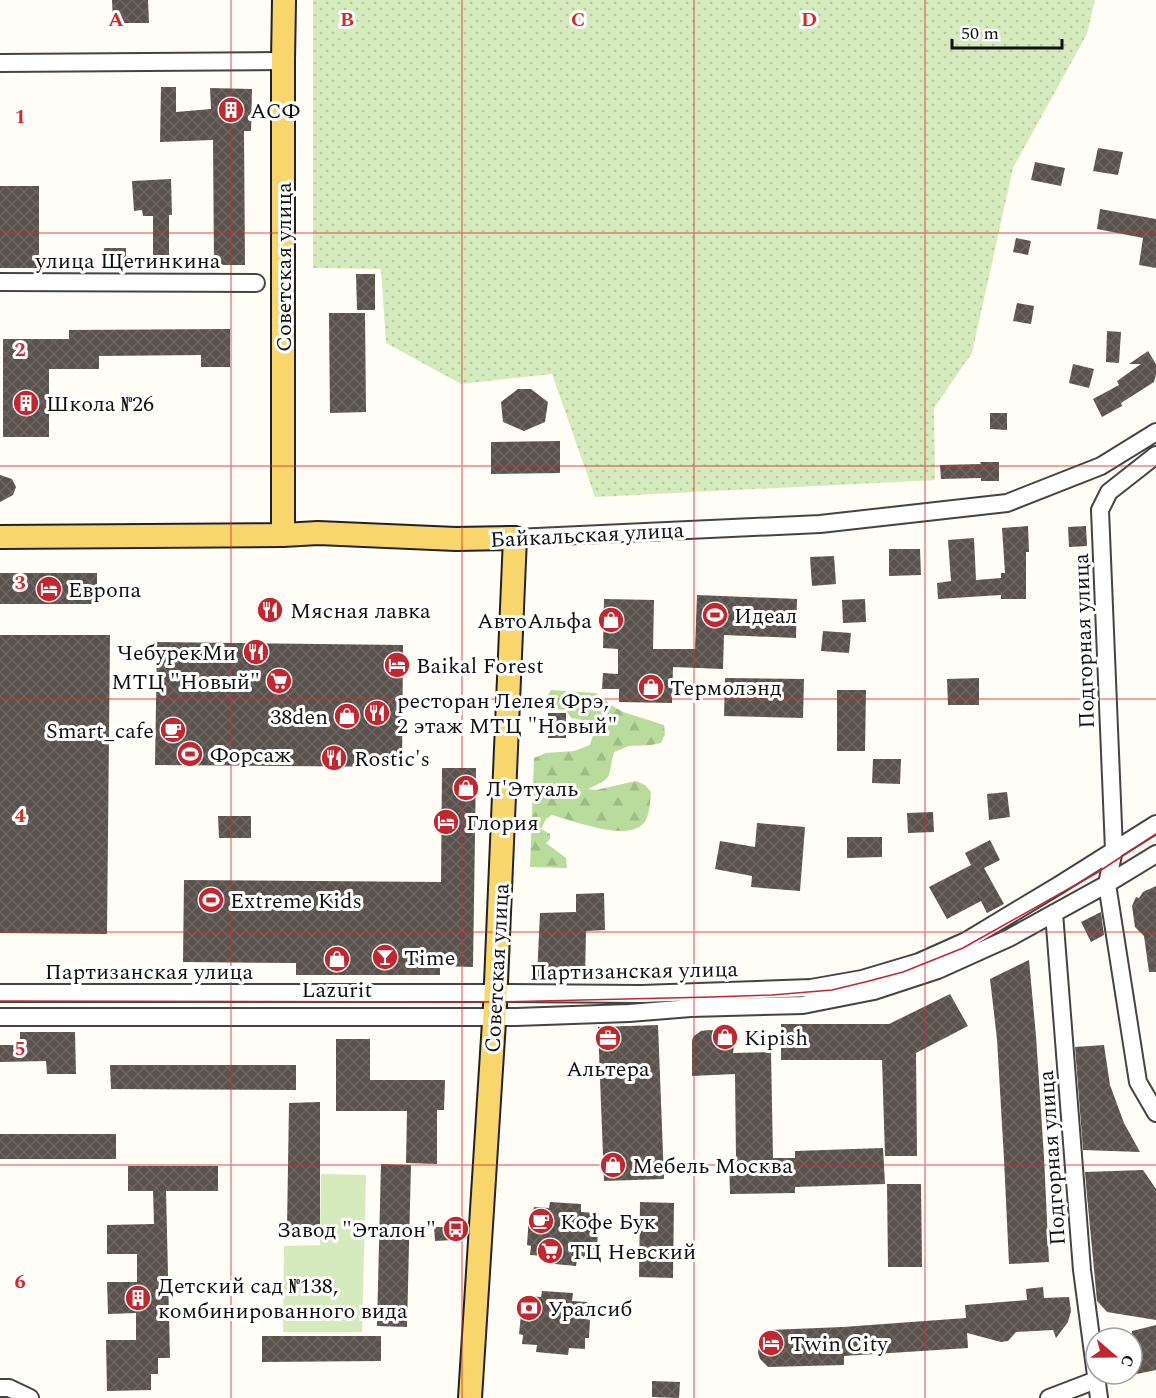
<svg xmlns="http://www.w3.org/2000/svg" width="1156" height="1398" font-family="Spectral,serif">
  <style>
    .grass { fill: #d5ebbd }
    .forest { fill: url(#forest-firs) }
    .park { fill: url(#park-dots) }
    .building { fill: url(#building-cross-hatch) }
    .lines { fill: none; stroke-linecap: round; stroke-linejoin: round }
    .minor-casing { stroke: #444; stroke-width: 20 }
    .major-casing { stroke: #222; stroke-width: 26 }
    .minor { stroke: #fff; stroke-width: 16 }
    .major { stroke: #f9d66b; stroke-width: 22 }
    .tram { stroke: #c4262e; stroke-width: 1.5 }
    .grid { fill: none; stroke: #d62828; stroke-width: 1.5; stroke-opacity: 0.55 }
    .labels { text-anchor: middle; stroke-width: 6; stroke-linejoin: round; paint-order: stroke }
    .poi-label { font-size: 22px; fill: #111; stroke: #fff; text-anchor: start }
    .street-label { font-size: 22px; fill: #111; stroke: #fff }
    .grid-label { font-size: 20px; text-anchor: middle; font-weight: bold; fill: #d62828; stroke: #fff; stroke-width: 6; stroke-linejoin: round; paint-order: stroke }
  </style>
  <defs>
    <pattern id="forest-firs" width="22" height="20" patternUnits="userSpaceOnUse" patternTransform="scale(1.5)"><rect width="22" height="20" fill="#b9dc9c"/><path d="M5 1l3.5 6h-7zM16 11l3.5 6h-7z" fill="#9ebc85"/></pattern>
    <pattern id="park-dots" width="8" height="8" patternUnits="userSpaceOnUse" patternTransform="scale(1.5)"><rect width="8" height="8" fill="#d5ebbd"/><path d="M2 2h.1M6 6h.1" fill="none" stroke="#b6c8a1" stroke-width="1.8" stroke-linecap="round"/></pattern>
    <pattern id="building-cross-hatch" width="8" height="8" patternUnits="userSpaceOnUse" patternTransform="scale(1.5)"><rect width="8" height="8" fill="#5a524d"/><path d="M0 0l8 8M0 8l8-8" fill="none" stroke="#6d6662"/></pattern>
  </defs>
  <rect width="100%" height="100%" fill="#fffdf5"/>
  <path class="grass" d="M321,1174L366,1175L362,1332H283L284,1246L320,1245Z"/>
  <path class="forest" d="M551,690L595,693L604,698L609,704L623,712L664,725L665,734L661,743L651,745L629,746L614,752C607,778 615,777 588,789L596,790L636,781L645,785L651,792C650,801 650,812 646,820C633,845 572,820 552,815L546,819L541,829L550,834V839L546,843L566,858L567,868L530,867L534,758L546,753L574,751L590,745L595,728L589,721L571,718L566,710L551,709C546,701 546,698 551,690Z"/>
  <path class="park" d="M313,0H1095L1087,34L1013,168L972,353L934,408L935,480L595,497L552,374L461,384L386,343L381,269L313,268Z"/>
  <path class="building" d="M112,0H148L149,23H113Z
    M161,87H176V112L211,109L210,88L252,89L251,131H244L245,265H214L213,140L160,142Z
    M1098,148L1123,152L1118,175L1093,171Z
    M1035,162L1065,168L1061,186L1031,180Z
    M171,179L172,215H169V258H153V216H143L142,210L134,211L132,181Z
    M0,186H39V268H0Z
    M1100,209L1156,219V268L1139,265L1143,238L1097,229Z
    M1016,238L1031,241L1028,255L1013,252Z
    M104,248H126V269H103Z
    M356,274H375V310H357Z
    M1017,303L1034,306L1031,324L1013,321Z
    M329,313H365L366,412L330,413Z
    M230,329V367H201V355L99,356V369H49V437H3V339H69V330Z
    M1107,331L1121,332L1119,363L1106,362Z
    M1148,351L1156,364V374L1154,382L1121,403L1122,406L1102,417L1093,399L1119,385L1117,381L1141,364H1129Z
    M1073,364L1094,369L1089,388L1069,383Z
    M518,389H531L548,402L545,422L524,431L503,422L501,402Z
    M990,413H1007V430L990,429Z
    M560,441V473L491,474V442Z
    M980,462H999V481H981V478L941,479L940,465L981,464Z
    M0,475L12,479L16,487L13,495L0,502Z
    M1028,526L1029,552H1026V599H1001V595L938,599L937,583L951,581L948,540L974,538L976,580L1001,578V573H1005L1002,528Z
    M1086,526L1087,546L1069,547L1068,527Z
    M889,549H920L921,575L889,576Z
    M834,556L836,584L812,586L810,557Z
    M0,573H97V604H0Z
    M697,595L797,599L796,638L724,635L723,669L673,667L672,703L619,702V689H602L603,673L618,674V649L603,648L604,599L654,600L653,649H695Z
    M865,599L866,622L843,623L842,600Z
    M823,631L851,633L849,653L821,651Z
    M0,635H110L107,934L0,933Z
    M157,642L403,645L402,767L155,765Z
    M725,678L804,679L803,718L724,716Z
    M979,678V705H948L947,679Z
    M837,690H866L865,751H837Z
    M548,713H566V738H548Z
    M873,759H901L900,784L872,783Z
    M442,768H476L473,967L440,966V975H296V963L183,962L184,880L441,882Z
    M1007,792L1010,817L989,820L987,794Z
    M933,812L934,832L908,833L907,813Z
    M218,816H251V838H219Z
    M757,823L805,827L800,891L751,887L752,876L715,869L720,841L755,847Z
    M847,837H882V857L847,858Z
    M990,840L1000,860L984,868L1004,904L987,913L981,901L947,919L929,887L971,865L965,853Z
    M1156,886V972H1149L1144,936L1135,927L1132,906L1136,897L1139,898L1143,892Z
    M604,893L605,930L586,931L585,976L537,977L540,913L576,912V894Z
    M1101,912L1104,935L1091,942L1081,922Z
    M1029,960L1036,1036L1044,1157L1049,1262L1009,1264L1004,1159L997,1039L990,979Z
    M950,994L968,1026L916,1053L917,1156H885L882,1060H781V1024H889Z
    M658,1025L664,1179L604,1181L598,1027Z
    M709,1030L736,1032L733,1053L771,1052L773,1158H795V1151L883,1148L885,1184L795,1187V1193L730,1194L729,1159H736L735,1074L692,1076V1040L694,1036L701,1031Z
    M20,1032H75L76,1074H47L46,1061L0,1062V1045H20Z
    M336,1039H370V1080H445L444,1110H437V1164L406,1163L407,1111H336Z
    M1104,1045L1110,1085L1124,1123L1140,1152L1083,1150L1075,1047Z
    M110,1065H296V1090L111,1089Z
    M320,1102V1230L287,1229L289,1103Z
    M0,1134H116V1159H0Z
    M381,1164L411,1165L407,1327L377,1326Z
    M128,1166H218V1191H166L170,1358H158V1374H151V1390L107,1391L106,1340H136V1313L108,1314L107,1282H137V1254H107V1225L154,1224L153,1191H128Z
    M1143,1170L1156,1189V1320L1107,1312L1097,1301L1087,1196L1085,1172Z
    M887,1184H921L922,1267H888Z
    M550,1202L581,1204V1212L595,1213L593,1230L598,1231L597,1249H593L592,1260L577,1259L576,1266L544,1263L545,1256L530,1255L531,1246L527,1245L529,1216H533L534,1207L549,1208Z
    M640,1202L674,1203L673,1278L639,1277Z
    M434,1227H454V1240L435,1241Z
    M1043,1287L1044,1298L1069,1297L1071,1311L1068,1322L1056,1338L1053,1330L1016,1332L1008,1341L1001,1342L967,1333L968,1348L844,1356V1365L768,1367L760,1359L758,1353L759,1345L769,1330L843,1327L966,1318L965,1305L1027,1300L1026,1289Z
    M542,1291L573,1293L572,1301L587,1302L585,1319L590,1320L589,1338H585V1349L569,1348L568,1355L536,1352L537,1345L522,1344L523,1335L519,1334L522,1305H525L526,1296L541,1297Z
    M1156,1325V1370L1132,1375V1331Z
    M262,1336H381V1361L262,1362Z
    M652,1381L680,1382L679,1398L652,1397Z"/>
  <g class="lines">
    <g class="minor-casing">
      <path id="minor" d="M0,63L283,61
        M0,282L256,283
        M1156,455L1109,492L1100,510L1114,850L1107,884L1138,1082L1156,1113
        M515,538L820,524L1007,503L1101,466L1156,432
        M1054,913L1082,1270L1099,1398
        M0,993H495L641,994L811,988L862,979L919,962L966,941L1059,885L1156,824
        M0,1017H516L629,1013L691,1008L803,1005L874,991L938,970L1009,938L1107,884L1156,854
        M0,1388H9L30,1398
        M1049,1398L1096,1380"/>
    </g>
    <g class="major-casing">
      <path id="major" d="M283,535V61L284,0
        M0,537L283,535L318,533L456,539L515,538L495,1006L470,1398"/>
    </g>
    <use href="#minor" class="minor"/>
    <use href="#major" class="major"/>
    <path class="tram" d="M0,1001L495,1002L711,997L772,995L832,990L869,981L903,972L963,948L1095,874L1156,834"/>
  </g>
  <path class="grid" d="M231,0V1398M462,0V1398M694,0V1398M925,0V1398M0,233H1156M0,466H1156M0,699H1156M0,932H1156M0,1165H1156"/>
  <defs>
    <g id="building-disc" transform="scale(1.35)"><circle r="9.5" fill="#c4262e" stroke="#fff"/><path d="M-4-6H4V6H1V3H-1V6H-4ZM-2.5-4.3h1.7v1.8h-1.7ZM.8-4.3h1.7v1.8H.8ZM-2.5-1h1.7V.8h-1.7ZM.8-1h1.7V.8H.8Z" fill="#fff"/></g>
    <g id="hotel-disc" transform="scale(1.35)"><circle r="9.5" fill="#c4262e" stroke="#fff"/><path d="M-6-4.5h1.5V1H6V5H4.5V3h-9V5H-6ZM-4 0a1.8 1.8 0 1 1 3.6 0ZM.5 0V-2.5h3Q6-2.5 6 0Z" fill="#fff"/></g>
    <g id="restaurant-disc" transform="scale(1.35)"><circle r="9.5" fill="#c4262e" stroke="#fff"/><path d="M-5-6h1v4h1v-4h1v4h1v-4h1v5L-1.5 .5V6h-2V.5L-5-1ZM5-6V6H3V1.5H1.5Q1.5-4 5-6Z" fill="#fff"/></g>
    <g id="stadium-disc" transform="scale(1.35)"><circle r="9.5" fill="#c4262e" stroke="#fff"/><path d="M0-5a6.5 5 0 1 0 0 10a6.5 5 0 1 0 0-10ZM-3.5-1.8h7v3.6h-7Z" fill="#fff"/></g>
    <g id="shop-disc" transform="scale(1.35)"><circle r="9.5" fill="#c4262e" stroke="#fff"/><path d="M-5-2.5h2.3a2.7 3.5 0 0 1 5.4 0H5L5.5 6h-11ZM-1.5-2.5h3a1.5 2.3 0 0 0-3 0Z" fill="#fff"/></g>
    <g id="supermarket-disc" transform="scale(1.35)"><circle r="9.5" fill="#c4262e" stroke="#fff"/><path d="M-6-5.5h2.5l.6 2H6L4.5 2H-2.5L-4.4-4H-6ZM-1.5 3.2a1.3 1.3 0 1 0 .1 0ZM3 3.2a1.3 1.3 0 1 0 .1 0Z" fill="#fff"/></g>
    <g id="cafe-disc" transform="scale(1.35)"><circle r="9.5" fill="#c4262e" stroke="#fff"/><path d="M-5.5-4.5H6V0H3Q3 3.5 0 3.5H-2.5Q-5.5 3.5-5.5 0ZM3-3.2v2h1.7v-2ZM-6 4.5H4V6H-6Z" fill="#fff"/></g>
    <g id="bar-disc" transform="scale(1.35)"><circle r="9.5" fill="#c4262e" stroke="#fff"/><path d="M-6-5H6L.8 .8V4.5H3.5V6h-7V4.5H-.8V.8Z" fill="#fff"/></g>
    <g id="office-disc" transform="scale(1.35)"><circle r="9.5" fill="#c4262e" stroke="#fff"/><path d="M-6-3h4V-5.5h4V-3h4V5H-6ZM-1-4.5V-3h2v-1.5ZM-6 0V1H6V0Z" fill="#fff"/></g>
    <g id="bus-disc" transform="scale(1.35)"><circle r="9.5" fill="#c4262e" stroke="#fff"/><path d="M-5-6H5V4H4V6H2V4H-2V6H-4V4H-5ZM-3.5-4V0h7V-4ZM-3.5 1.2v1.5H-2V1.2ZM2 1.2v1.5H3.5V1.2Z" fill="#fff"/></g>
    <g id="bank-disc" transform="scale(1.35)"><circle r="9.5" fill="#c4262e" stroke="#fff"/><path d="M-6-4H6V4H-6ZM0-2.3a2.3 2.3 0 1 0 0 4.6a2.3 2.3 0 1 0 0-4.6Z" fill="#fff"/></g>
  </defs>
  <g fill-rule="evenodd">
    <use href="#building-disc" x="231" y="110"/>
    <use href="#building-disc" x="26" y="403"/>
    <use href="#hotel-disc" x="49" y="589"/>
    <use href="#restaurant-disc" x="270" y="610"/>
    <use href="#stadium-disc" x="715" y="615"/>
    <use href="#shop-disc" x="611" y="620"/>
    <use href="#restaurant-disc" x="256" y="652"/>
    <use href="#hotel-disc" x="397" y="665"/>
    <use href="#supermarket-disc" x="279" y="681"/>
    <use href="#shop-disc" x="651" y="687"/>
    <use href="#restaurant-disc" x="377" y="713"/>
    <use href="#shop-disc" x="347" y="716"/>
    <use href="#cafe-disc" x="173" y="730"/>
    <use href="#stadium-disc" x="190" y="754"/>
    <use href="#restaurant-disc" x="334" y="758"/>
    <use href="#shop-disc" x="466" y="788"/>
    <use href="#hotel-disc" x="446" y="822"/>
    <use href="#stadium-disc" x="211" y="900"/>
    <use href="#bar-disc" x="385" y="957"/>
    <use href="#shop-disc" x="337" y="959"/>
    <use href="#shop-disc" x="725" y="1037"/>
    <use href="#office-disc" x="608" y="1038"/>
    <use href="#shop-disc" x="613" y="1165"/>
    <use href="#cafe-disc" x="541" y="1221"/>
    <use href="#bus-disc" x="456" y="1229"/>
    <use href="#supermarket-disc" x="550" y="1251"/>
    <use href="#building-disc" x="138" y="1298"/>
    <use href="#bank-disc" x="529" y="1308"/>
    <use href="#hotel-disc" x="771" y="1343"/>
  </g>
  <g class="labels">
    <g class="poi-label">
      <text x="250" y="118">АСФ</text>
      <text x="46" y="411">Школа №26</text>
      <text x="68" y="597">Европа</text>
      <text x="290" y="618">Мясная лавка</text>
      <text x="734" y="623">Идеал</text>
      <text x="592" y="628" text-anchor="end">АвтоАльфа</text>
      <text x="236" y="660" text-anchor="end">ЧебурекМи</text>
      <text x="416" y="673">Baikal Forest</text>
      <text x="260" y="689" text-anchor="end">МТЦ "Новый"</text>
      <text x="670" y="695">Термолэнд</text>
      <text x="397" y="708">ресторан Лелея Фрэ,<tspan x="397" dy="25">2 этаж МТЦ "Новый"</tspan></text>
      <text x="328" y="724" text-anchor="end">38den</text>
      <text x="154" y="738" text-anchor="end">Smart_cafe</text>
      <text x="210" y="762">Форсаж</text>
      <text x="354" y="766">Rostic's</text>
      <text x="486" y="796">Л'Этуаль</text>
      <text x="466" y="830">Глория</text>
      <text x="230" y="908">Extreme Kids</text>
      <text x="404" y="965">Time</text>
      <text x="337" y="997" text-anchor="middle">Lazurit</text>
      <text x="744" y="1045">Kipish</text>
      <text x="608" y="1076" text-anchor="middle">Альтера</text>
      <text x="632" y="1173">Мебель Москва</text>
      <text x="560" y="1229">Кофе Бук</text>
      <text x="436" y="1237" text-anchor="end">Завод "Эталон"</text>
      <text x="570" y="1259">ТЦ Невский</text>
      <text x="158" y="1293">Детский сад №138,<tspan x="158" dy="25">комбинированного вида</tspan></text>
      <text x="548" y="1316">Уралсиб</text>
      <text x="790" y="1351">Twin Сity</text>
    </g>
    <g class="street-label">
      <text x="128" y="268">улица Щетинкина</text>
      <text transform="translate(283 267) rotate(-90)" y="8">Советская улица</text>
      <text transform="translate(587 534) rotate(-3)" y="8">Байкальская улица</text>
      <text transform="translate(1083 641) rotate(-92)" y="8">Подгорная улица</text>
      <text transform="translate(496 968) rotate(-87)" y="8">Советская улица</text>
      <text transform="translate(634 970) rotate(-1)" y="8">Партизанская улица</text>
      <text x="149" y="979">Партизанская улица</text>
      <text transform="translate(1051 1158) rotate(-94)" y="8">Подгорная улица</text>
    </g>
  </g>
  <g class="grid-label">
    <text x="116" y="26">A</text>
    <text x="347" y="26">B</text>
    <text x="578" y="26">C</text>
    <text x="809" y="26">D</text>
    <text x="20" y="123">1</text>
    <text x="20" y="356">2</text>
    <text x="20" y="589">3</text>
    <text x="20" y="822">4</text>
    <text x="20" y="1055">5</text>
    <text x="20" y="1288">6</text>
  </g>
  <g transform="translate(1114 1356) rotate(110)"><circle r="28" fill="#ffffff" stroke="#a0a0a0" stroke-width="1.5"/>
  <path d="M0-4.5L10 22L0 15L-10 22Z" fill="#c4262e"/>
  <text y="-9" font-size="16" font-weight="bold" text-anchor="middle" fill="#111111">С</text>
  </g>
  <path d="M952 39v9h110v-9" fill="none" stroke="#111111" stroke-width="3"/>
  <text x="961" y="39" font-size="18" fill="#111111" stroke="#ffffff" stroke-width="4.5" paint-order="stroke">50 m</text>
</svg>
